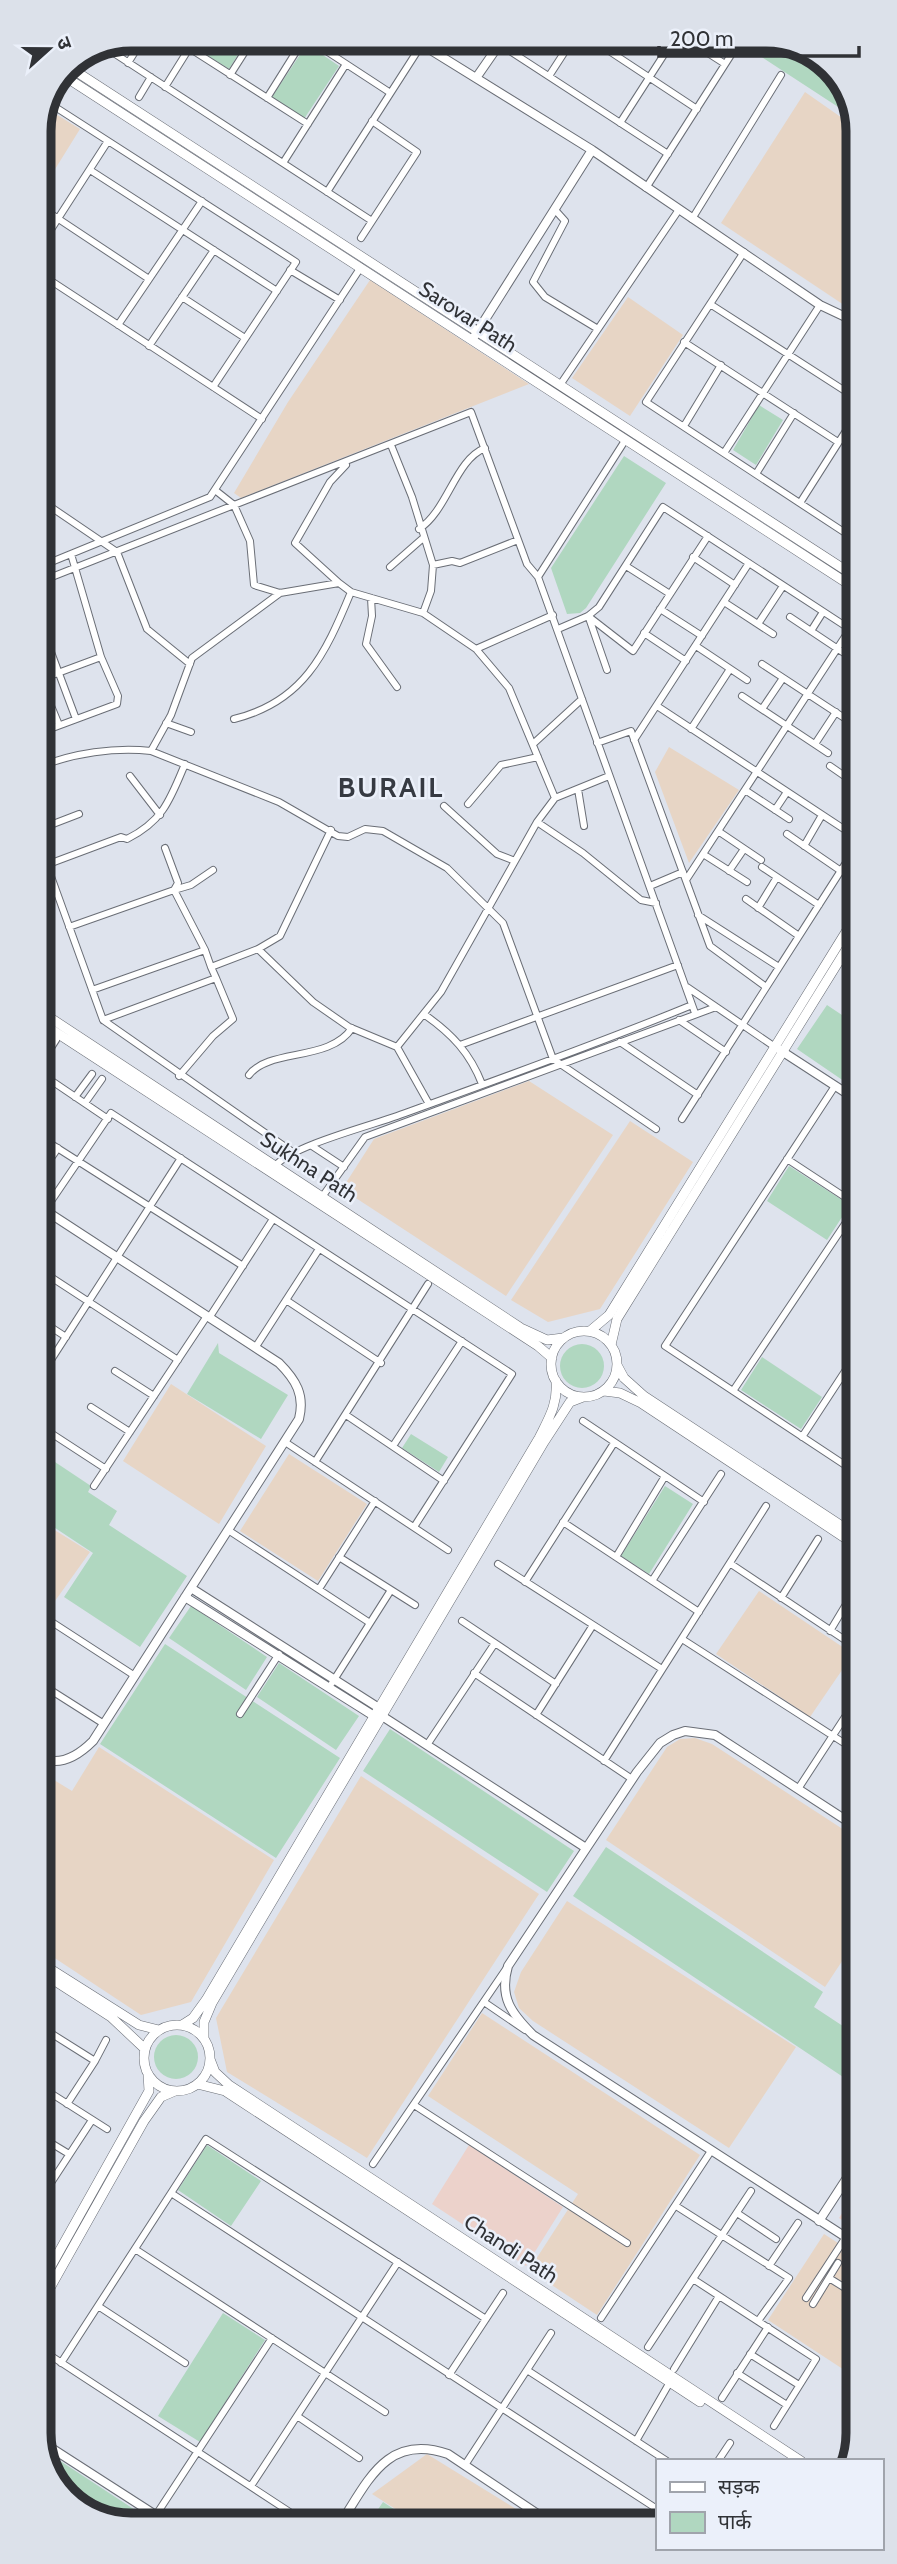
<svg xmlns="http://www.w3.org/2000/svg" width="897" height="2564" font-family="Cabin,'Noto Sans Devanagari',sans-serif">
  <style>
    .education { fill: #e7d5c5 }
    .medical { fill: #ecd2cb }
    .green { fill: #b0d7c0 }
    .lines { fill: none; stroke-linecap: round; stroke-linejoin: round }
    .minor-casing { stroke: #6a6e76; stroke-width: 8 }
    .tertiary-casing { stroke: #6a6e76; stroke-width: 10 }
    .secondary-casing { stroke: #6a6e76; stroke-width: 10 }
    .minor { stroke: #fff; stroke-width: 6 }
    .tertiary { stroke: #fff; stroke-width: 8 }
    .secondary { stroke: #fff; stroke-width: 9 }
    .labels { text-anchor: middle; stroke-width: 5; stroke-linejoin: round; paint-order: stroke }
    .street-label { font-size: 21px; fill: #303236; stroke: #ebf0fa }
    .district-label { font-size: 28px; font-weight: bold; letter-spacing: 2px; fill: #363a42; stroke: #ebf0fa }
    .rim { fill: none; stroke: #303236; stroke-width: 9 }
  </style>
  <rect width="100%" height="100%" fill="#dee3ed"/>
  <path class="education" d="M805,92L855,127L856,313L721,223Z
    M46,108L80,129L39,195V125Z
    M370,280L529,384L241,498L234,493L288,402Z
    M628,297L683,335L630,416L572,378Z
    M669,747L739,790L689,863L655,772Z
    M529,1081L613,1135L506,1296L342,1189L374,1139Z
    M630,1121L693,1162L600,1309L548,1322L511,1300Z
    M171,1384L266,1446L219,1524L123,1461Z
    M289,1454L367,1504L318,1581L240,1531Z
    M40,1521L90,1552L45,1615L40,1612Z
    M759,1591L853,1654L810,1717L716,1654Z
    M695,1738L712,1744L858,1839V1937L825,1987L606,1840L667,1747L680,1739Z
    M99,1747L274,1860L191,2002L141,2015L41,1949V1772L72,1791Z
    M361,1776L539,1894L367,2158L227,2072L216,2018Z
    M567,1901L796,2047L729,2148L533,2021L519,2008L514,1992L521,1972Z
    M482,2013L700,2155L597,2315L529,2270L578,2194L428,2096Z
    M824,2234L858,2256V2379L768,2320Z
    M427,2454L529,2517L525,2524H419L372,2494Z"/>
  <path class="medical" d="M469,2145L563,2207L526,2266L432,2204Z
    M858,2188V2230L839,2218Z"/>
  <path class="green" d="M199,39H245L247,40L229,69L194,47Z
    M734,39H773L827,61L855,107V118Z
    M307,44L339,66L304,119L272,97Z
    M759,405L783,420L756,465L733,450Z
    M624,456L666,483L586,608L580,613L567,614L551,568Z
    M827,1005L857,1025V1090L797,1049Z
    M789,1166L850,1205L827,1240L767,1201Z
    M218,1343L219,1353L288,1395L261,1439L187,1394Z
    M560 1366a22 22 0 1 1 44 0a22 22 0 1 1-44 0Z
    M762,1357L822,1397L801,1429L741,1390Z
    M411,1434L448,1457L439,1472L402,1448Z
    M40,1452L91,1486L88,1492L117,1511L109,1525L187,1576L140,1647L64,1597L93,1553L40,1518Z
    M665,1486L693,1504L649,1574L621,1556Z
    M191,1606L267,1657L246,1690L169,1638Z
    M165,1644L340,1758L276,1858L100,1744Z
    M279,1663L359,1716L336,1750L257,1697Z
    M390,1729L574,1851L547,1892L363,1771Z
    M606,1847L823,1992L814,2007L858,2036V2087L573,1896Z
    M154 2057a22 22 0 1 1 44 0a22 22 0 1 1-44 0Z
    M207,2145L261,2181L231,2226L178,2190Z
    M223,2313L265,2340L200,2442L158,2416Z
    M42,2449L158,2525H124L70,2503L42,2457Z
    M383,2502L417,2524H368Z"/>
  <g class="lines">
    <g class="minor-casing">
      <path id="minor" d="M308,39L389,92
        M591,39L697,109
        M686,39L725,64
        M106,48L372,221
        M189,48L308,124
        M510,51L668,154
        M128,63L143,39
        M230,75L253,39
        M549,76L573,39
        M165,87L195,39
        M139,97L151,77
        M267,98L304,39
        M49,103L296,262L213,387
        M620,123L674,39
        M283,163L346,64
        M90,170L277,291
        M646,188L738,44
        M327,192L422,44
        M39,206L149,279
        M556,211L565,221L533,282L545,297L598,329
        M692,219L781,75
        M361,238L417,152L372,121
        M39,248L108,141
        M744,252L646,402L856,540
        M290,270L340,300
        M39,273L262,419
        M182,297L245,338
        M710,304L856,398
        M118,325L202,201
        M684,342L838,442
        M149,346L214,250
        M560,385L678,211
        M684,426L721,365
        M626,439L538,577L695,1013
        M391,445L412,497L433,565L431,591L423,613
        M724,453L820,305
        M756,474L794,413
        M215,490L234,505L471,412L527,564L538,577
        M39,499L117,552L147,629L190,664
        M800,503L856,415
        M419,529C448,510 455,460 485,448
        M845,532L856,515
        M693,557L735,585
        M433,565L452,561L460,563L518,540
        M626,566L670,594
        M39,567L210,497L361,267
        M390,567L422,539
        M39,582L234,505L250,541L254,585L280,593L339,583L351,592L423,613L476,649L509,688L555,798
        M339,583L295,543L330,482L346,465
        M371,598L372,616L366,644L397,687
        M724,602L773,634
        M660,609L702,636
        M588,616L633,651L708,536
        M790,617L856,661
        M589,618L607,670
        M39,620L76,719
        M758,624L783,586
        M558,629L588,616L599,607L663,507L856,633
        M811,631L823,612
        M644,633L686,661
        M696,646L747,680
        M476,649L553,615
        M762,664L849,721
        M39,677L59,725
        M39,680L101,657
        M742,696L828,753
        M657,706L856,837
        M762,709L783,678
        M234,719C303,702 325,655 351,592
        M166,723L191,732
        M856,728V729
        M691,729L730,669
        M39,733L117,704L118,696L101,657L71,554
        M634,740L749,563
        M597,743L631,731L710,946L766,987
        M533,744L582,699
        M815,744L836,712
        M151,751L171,715L192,658L280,593
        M830,766L856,784
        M39,767C73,753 115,747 151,751L279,802L338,836L348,837L365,829L383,831L447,868L503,923L553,1059L656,1129
        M130,776L160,815
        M845,776L856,760
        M578,789L584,826
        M745,790L789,819
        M468,804L501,765L538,757
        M444,806L497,854L515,861
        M775,810L787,792
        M537,822L583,853L641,900L656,903
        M40,829L79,814
        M718,831L761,860
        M787,834L841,871
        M40,846L103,1020L294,1153
        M804,846L822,815
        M165,848L178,883L174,890L191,885L213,870
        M703,854L747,882
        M46,865L121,837L127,839C163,821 170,800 185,764
        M762,867L819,905
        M729,871L744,849
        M686,880L850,629
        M650,886L683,872
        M746,899L799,936
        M758,908L777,877
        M698,915L779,967
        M69,927L174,890L205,950
        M258,949L313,1002L349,1027L397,1047L429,1104
        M687,987L775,1047
        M92,990L205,950L211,967
        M425,1015C452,1034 470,1053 482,1084
        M103,1020L216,978L211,967L258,949L280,936L331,830
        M679,1020L726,1052
        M620,1042L698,1095
        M460,1045L678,965
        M397,1047L441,992L537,822L555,798L609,776
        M40,1065L56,1040
        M40,1073L108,1119
        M249,1075C269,1048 330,1062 352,1028
        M179,1076L213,1036L233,1019L216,978
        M835,1086L665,1346L857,1473
        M40,1087L46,1077
        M75,1097L92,1074
        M85,1103L102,1079
        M682,1119L856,847
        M40,1137L243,1266
        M312,1146L344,1167
        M40,1154L48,1142
        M787,1159L857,1205
        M275,1166C292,1146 369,1126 397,1116C496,1080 595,1045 692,1005
        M40,1174L58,1148
        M322,1197L365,1137L716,1007
        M45,1210L111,1113L512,1374L414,1527
        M40,1270L178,1360
        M286,1300L381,1363
        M209,1318L273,1219
        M40,1320L66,1337
        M255,1348L319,1249
        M115,1371L154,1396
        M40,1377L181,1158
        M733,1391L857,1206
        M91,1407L130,1432
        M346,1415L444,1481
        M583,1421L704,1502
        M40,1426L106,1469
        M802,1437L857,1353
        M285,1442L448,1550
        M393,1446L462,1341
        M315,1462L428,1284
        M94,1486L207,1316
        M563,1522L699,1612
        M228,1530L370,1623
        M339,1557L415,1605
        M616,1557L665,1476
        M498,1564L662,1669
        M731,1564L857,1648
        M652,1581L721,1474
        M525,1582L614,1443
        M319,1589L375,1501
        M781,1598L818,1539
        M41,1615L135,1676
        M462,1621L556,1684
        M830,1631L857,1586
        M682,1639L858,1752
        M474,1673L632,1779
        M332,1683L391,1590
        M41,1684L104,1724
        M240,1714L279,1654
        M536,1715L593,1625
        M427,1745L495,1643
        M604,1761L766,1506
        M798,1789L858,1697
        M484,2002L525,2030
        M41,2027L95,2061L67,2104
        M95,2061L106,2040
        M41,2087L107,2129
        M414,2105L627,2243
        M41,2137L69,2154
        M373,2164L506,1969
        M171,2193L657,2509
        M41,2198L92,2120
        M676,2206L789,2278L758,2321
        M737,2213L776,2239
        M135,2249L385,2412
        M769,2266L798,2223
        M829,2278L858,2296
        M693,2279L816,2359L774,2426
        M806,2298L846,2237
        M813,2304L838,2263
        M98,2306L185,2363
        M601,2318L711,2151
        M648,2347L751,2191
        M45,2352L308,2524
        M750,2354L799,2385
        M61,2363L206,2139L486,2319
        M674,2369L719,2296
        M527,2370L667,2461
        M737,2373L787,2405
        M449,2375L503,2293
        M722,2398L768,2327
        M297,2416L359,2458
        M636,2441L670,2382
        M718,2461L730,2443
        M465,2465L551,2333
        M251,2486L398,2262
        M156,2515L272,2338"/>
    </g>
    <g class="tertiary-casing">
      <path id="tertiary" d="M413,39L592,150L820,305L856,322
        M476,78L503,39
        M474,337L592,150
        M780,1050L857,1100
        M40,1207L279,1363C296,1380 305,1395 299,1419L93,1741C79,1755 61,1767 41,1758
        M191,1588L379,1708
        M185,1597L374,1716
        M382,1716L586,1848
        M858,1828L715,1735L685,1731L673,1735L660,1743L637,1772L508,1966C499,1997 511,2013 533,2035L858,2245
        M819,2221L858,2161
        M42,2442L171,2525
        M340,2524C368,2481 387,2433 448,2454L551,2523"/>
    </g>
    <g class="secondary-casing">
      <path id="secondary" d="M66,65L856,577
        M61,74L856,589
        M40,1011L521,1328L547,1340L563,1338
        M40,1022L538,1346L552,1358
        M551 1364a33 33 0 1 1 66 0a33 33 0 1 1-66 0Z
        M590,1331L609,1315L857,914
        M611,1345L617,1319L857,932
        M617,1365L624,1378L644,1396L857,1536
        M604,1391L620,1393L641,1403L857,1546
        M41,1963L139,2025L159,2030
        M41,1972L111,2017L145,2049
        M144 2058a33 33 0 1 1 66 0a33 33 0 1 1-66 0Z
        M182,2025L193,2018L206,2000L539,1438C549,1418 558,1404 556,1381
        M204,2038V2022L212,2003L544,1442L570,1402L583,1397
        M210,2059L215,2072L229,2085L801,2461
        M197,2084L225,2091L700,2402
        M41,2284L149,2091L148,2074
        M41,2304L144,2121L161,2097L175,2091"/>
    </g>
    <use href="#minor" class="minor"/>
    <use href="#tertiary" class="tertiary"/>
    <use href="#secondary" class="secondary"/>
  </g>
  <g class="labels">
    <g class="street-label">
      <text transform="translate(468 317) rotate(33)" y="7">Sarovar Path</text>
      <text transform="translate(309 1167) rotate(33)" y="7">Sukhna Path</text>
      <text transform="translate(511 2249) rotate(33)" y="7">Chandi Path</text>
    </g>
    <g class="district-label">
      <text x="391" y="797">BURAIL</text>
    </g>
  </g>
  <path d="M0 0H897V2564H0ZM131 51H766A80 80 0 0 1 846 131V2433A80 80 0 0 1 766 2513H131A80 80 0 0 1 51 2433V131A80 80 0 0 1 131 51Z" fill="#dce1ea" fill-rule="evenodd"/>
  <path class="rim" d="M131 51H766A80 80 0 0 1 846 131V2433A80 80 0 0 1 766 2513H131A80 80 0 0 1 51 2433V131A80 80 0 0 1 131 51Z"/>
  <rect x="656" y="2459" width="228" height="91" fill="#ebf0fa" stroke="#a0a4ac" stroke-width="2"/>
  <rect x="670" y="2482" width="35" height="10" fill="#ffffff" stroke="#a0a4ac" stroke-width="2"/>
  <text x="718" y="2494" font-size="21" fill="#303236">सड़क</text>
  <rect x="670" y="2512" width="35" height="21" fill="#b0d7c0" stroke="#a0a4ac" stroke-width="2"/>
  <text x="718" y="2529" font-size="21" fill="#303236">पार्क</text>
  <g transform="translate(49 49) rotate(69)" stroke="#ebf0fa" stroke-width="5" paint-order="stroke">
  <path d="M0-5L12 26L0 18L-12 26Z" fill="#303236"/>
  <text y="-10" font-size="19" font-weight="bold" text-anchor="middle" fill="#303236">उ</text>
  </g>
  <path d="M659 46v10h200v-10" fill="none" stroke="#303236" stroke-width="3.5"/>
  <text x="670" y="46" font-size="21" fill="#303236" stroke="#ebf0fa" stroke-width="5" paint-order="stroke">200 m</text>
</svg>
